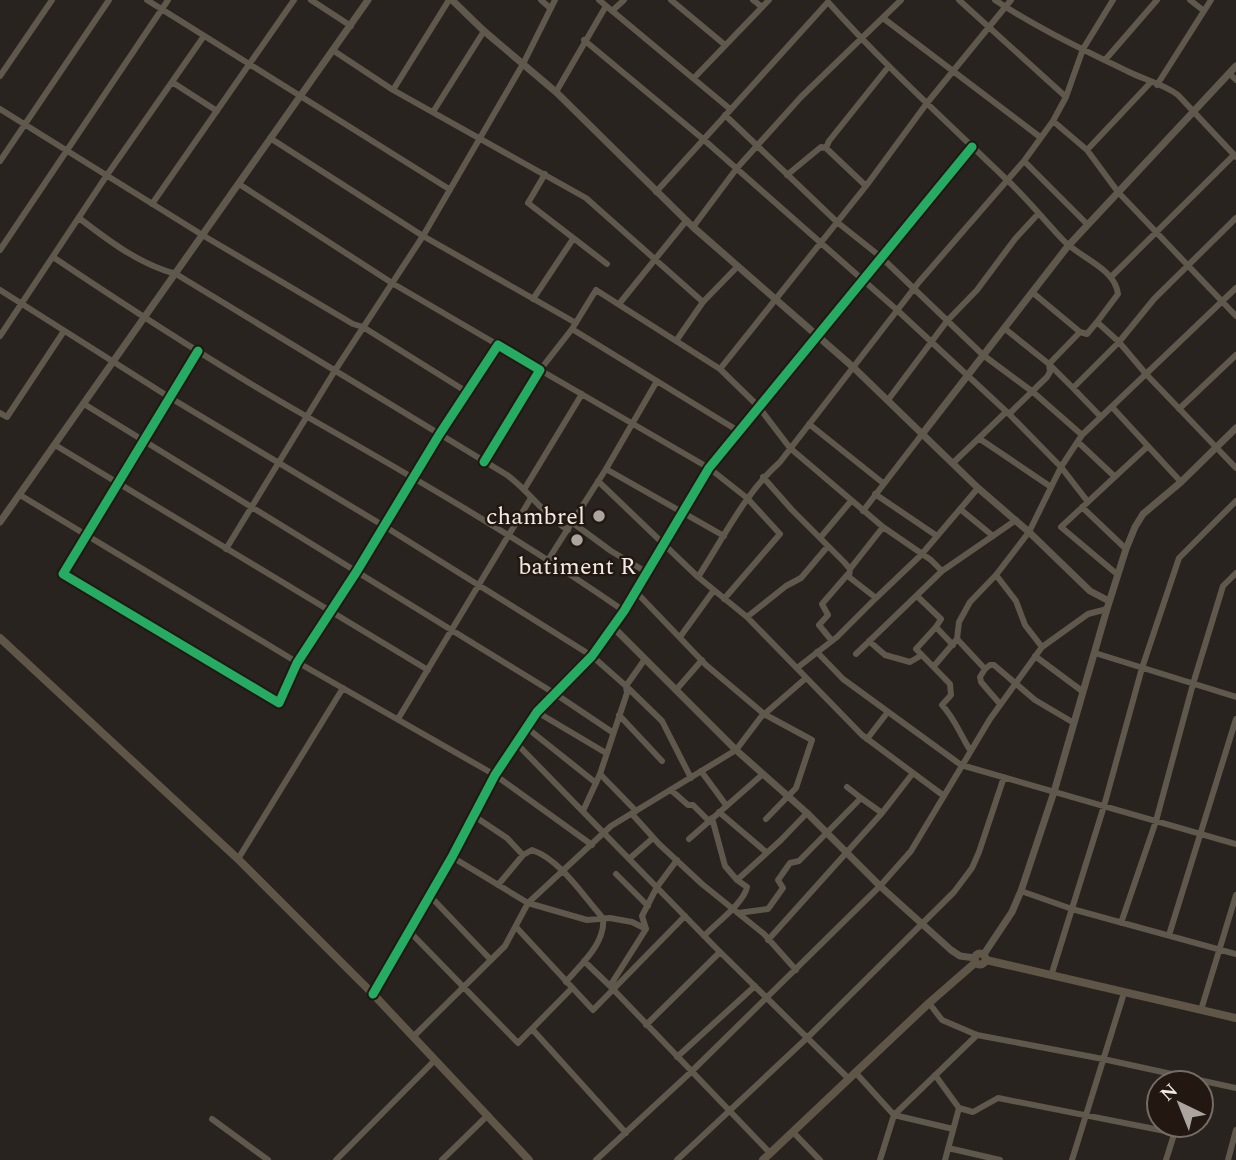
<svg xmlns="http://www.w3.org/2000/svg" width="1236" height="1160" font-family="Spectral,serif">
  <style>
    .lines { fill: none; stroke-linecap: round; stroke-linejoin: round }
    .minor { stroke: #5f584c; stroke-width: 6 }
    .tertiary { stroke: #5f584c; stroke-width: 7 }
    .secondary { stroke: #605647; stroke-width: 8 }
    .cycleway-casing { stroke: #221811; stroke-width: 13 }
    .cycleway { stroke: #26ab63; stroke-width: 9 }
    .poi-dot { fill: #aba49f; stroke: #221811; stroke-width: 2.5 }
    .labels { text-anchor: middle; stroke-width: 5; stroke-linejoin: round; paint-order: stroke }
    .poi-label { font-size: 24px; fill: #f1e9e4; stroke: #221811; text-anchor: end }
  </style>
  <rect width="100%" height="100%" fill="#28231e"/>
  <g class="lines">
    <path class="minor" d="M147,0L449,189
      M311,0L351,26
      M541,0L550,8
      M599,0L730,109
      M671,0L725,45
      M753,0L762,7
      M959,0L1066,97
      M995,0C1037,28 1084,50 1129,72C1145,80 1164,84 1178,95L1236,157
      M1190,0L1204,11
      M612,11L624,0
      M883,18L1040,137
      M584,40L703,139L897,310L1009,414L1061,467L1088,502
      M334,51L393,90L586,198L703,302
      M1105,60L1157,0
      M1229,73L1236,80
      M0,76L52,0
      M694,78L769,0
      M172,82L217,111
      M1157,85L1211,0
      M393,90L449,0
      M556,92L606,6
      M0,109L204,236L353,324L363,327L467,392
      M433,112L484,31
      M725,115L837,222L881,257L983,355L1033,392L1082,435
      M1053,121L1087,150L1118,192L1236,316
      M270,138L423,236L576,323
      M826,148L866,186
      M1087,150L1151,82
      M0,161L109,0
      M1024,161L1088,225
      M545,174L528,203L607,264
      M787,175L821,147L826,148L829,141L889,66
      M239,184L392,283L498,345
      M656,192L828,2C883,64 945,120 1005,178C1026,197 1044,220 1063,240C1080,258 1115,268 1118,294L1097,322L1119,342L1146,374L1236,468
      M152,204L294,0
      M79,218C109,241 139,264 176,274L507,475C530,492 544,515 568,530
      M693,227L737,168L801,97L901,0
      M0,250L168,0
      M53,257C135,312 218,366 304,415C413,477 522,540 624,611
      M1112,276L1234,155
      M0,290L169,397L384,526L592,656L626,686L627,693L600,774L583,811
      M533,299L573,239
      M619,304L686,221
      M1004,328L1049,364L1073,388L1119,342L1154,299L1236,218
      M572,329L740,432
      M1080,332L1087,334L1097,322
      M0,336L107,175L204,36
      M676,341L703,302L737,267
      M198,351L63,574L279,703L297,663L357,571L439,435L498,345L540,370L484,462
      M720,369L866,186L927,103L1011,0
      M657,381L606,469L724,536
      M1073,388L1101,417
      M888,400L947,321L977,290L1015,239L1038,214
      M84,404L554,693L612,732
      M1112,407L1181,482
      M1179,409L1236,355
      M0,413L7,417L64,331
      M1009,414L1047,377L1050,372L1049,364L1080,332L1032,292
      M809,424L883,483
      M980,439L1051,487
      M1078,442L1114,476
      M55,445L428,670
      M953,463L1006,412
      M763,477L792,510L844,562L850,569L849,577L876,598L837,637L797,668
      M598,481L698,577L747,617L862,735L944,796
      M525,488L582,394
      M875,494L937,536
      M20,495L290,658L495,775L592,845
      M1082,507L1126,549
      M960,509L993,536
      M863,511L923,433
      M573,523L611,551L648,573
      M820,538L851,501
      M226,549L334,372L423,236L523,64L555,0
      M548,560L606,469
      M850,569L883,527
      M996,575L1016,601L1025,625L1042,647
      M1118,575L1061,527L1148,446
      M698,577C724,537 745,493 780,462L919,282L1024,161L1053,121L1066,97L1083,49L1113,0
      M637,593L706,665L764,714L812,740L796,788L766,819
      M917,596L941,619L936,627L953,645
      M876,598L921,555L978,488
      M724,599L780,534L747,498L709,468L540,370L572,329L596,290L720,369L758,406L790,448L883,527L931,560L942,571
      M747,617L786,586L801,578L828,546
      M936,627L916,649L950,684L951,695L942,705C955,719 960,734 970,750
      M680,637L714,590
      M957,639L985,669L980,677L981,682L1000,704
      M832,641L819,625L828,615L822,604L848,574
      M869,641L885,655L910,662L922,655
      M817,652L843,679L961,765L1236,844
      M1095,653L1236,697
      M856,654L942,571L1016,520
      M1035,656L1082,691
      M645,659L626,686L662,721L691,778
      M934,666L957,639L959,622L970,602L996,575L1029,532L1061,467L1082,435L1236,288
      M985,669L990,665H994L1035,700L1074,723
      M676,690L702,660
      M537,712L606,753
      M619,715L662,761
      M398,719L531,498
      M527,728L596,783
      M867,739L887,713
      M516,743L714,946L848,1078
      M701,771L726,805
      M600,774L636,811
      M847,787L861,798
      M671,790L688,805H693L708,820
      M719,812L766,852
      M632,814L659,844L702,884L764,934L796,970
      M474,816L507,838L523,855
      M712,818L725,866L737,880L781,840L807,813
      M689,839L763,774
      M452,857L528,903L587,920L610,918L632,922L646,929
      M238,859L343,688
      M629,859L653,838
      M677,860L657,887L642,916L646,929L610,986L770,1153
      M616,874L648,906
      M498,885L523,855L532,850C561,860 583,896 603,918C606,943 581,964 566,982
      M1021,891L1072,909L1236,954
      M430,896L491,960
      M738,913L768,909L783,888L778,880L790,863L799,861L861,798L882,813
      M1121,923L1156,821L1193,684L1223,586L1236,573
      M516,927L593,1010L685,916
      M409,931L518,1043L572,988
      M1169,935L1236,719
      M704,936C716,923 744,903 747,887L737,880
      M768,940L882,813L913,773
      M584,961L610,986
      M1051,976L1104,806L1142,668L1179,558L1236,501
      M373,994L452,857L495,775L537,712L592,656L624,611L709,468L972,147
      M929,1003L942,1020L977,1035L1103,1059L1236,1088
      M1201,1010L1236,895
      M646,1025L720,952
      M532,1029L626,1133
      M413,1037L505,946L528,903L611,826L736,750L761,717L806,678
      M677,1057L755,986
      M855,1072L894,1115L953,1129
      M935,1075L959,1108L973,1112L998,1098L1175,1133
      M212,1119L268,1160
      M793,1132L820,1160
      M948,1148L1000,1160
      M336,1160L435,1060
      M442,1160L488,1115
      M596,1160L691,1072L880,886L911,851L990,719L1042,647L1088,614L1107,609
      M677,1160L808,1037L954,892L972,868L979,852L1004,777
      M880,1160L894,1115L977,1035
      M945,1160L959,1108
      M1072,1160L1124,993
      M1166,1160L1177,1125
      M1228,1160L1236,1130"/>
    <path class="tertiary" d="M452,0L484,31L556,92L693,227L853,367L978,488L1029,532L1090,591L1109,601
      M923,433L1068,246L1236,66
      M0,522L368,0
      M613,627L736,750L807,813L880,886L951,950L960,956L975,958
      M984,954L1012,912L1021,891L1054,792L1107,609L1126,549L1135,527L1143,514L1181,482L1236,428"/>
    <path class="secondary" d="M0,638L238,859L373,994L529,1160
      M974.5 959a5.5 5.5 0 1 1 11 0a5.5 5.5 0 1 1-11 0Z
      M986,960L1236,1018
      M763,1160L929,1003L976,962"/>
    <g class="cycleway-casing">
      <path id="cycleway" d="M198,351L63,574L279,703L297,663L357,571L439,435L498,345L540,370L484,462
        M373,994L452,857L495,775L537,712L592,656L624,611L709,468L972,147"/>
    </g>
    <use href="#cycleway" class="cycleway"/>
  </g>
  <g class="poi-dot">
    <circle cx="599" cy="516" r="7"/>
    <circle cx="577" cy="540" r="7"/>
  </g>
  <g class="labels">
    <g class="poi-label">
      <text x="585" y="524">chambrel</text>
      <text x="577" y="574" text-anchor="middle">batiment R</text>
    </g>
  </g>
  <g transform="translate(1180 1104) rotate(317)"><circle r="33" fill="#221811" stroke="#756c65" stroke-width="2"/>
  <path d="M0-5L12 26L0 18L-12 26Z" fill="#aba49f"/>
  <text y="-10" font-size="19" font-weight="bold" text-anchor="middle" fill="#f1e9e4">N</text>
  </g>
</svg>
